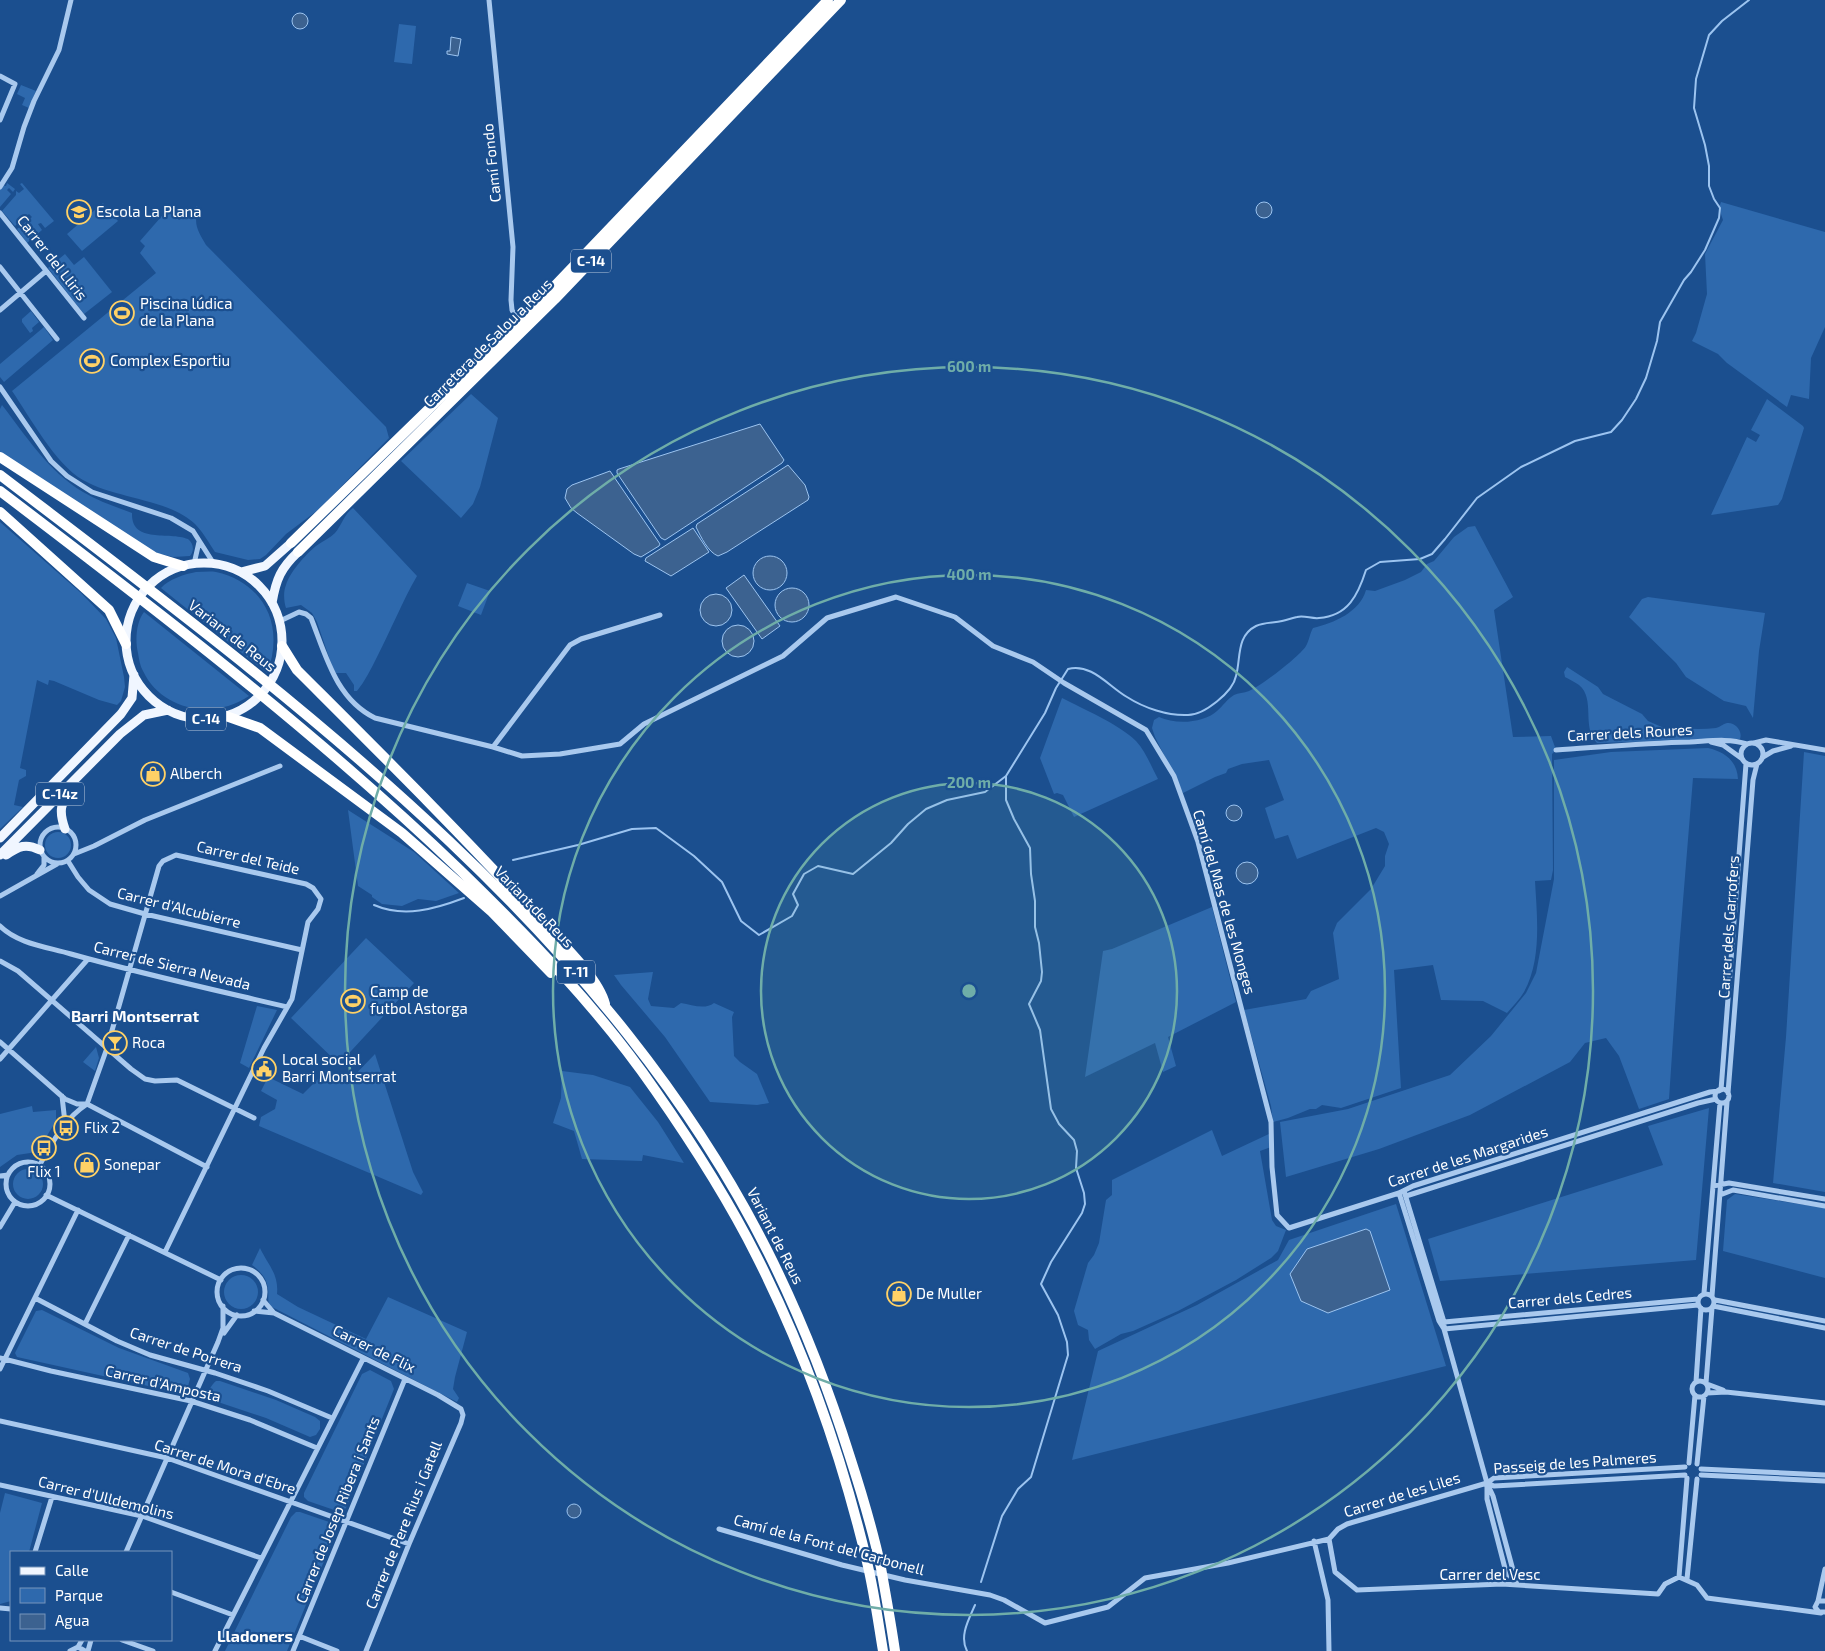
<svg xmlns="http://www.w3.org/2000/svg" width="1825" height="1651" font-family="'Exo 2',sans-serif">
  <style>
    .green { fill: #2e69ad }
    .water { fill: #3c6290; stroke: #9cc4f0 }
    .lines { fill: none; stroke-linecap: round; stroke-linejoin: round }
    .stream { stroke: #9cc4f0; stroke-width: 2 }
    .street { stroke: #a9c9ee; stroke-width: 5 }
    .primary { stroke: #f0f6ff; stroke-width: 9 }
    .highway { stroke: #fff; stroke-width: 10 }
    .ring { fill: none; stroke: #6fada8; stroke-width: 2.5 }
    .labels { text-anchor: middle; stroke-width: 4.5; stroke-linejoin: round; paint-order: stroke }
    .shield { fill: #1b4f8f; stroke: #bbcadd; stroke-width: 1 }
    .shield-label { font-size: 14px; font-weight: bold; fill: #fff }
    .street-label { font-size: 15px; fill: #fff; stroke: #1b4f8f }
    .poi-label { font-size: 15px; fill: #fff; stroke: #1b4f8f; text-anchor: start }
    .neighbourhood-label { font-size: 16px; font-weight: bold; fill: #fff; stroke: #1b4f8f }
    .centre { fill: #6fada8; stroke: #1b4f8f; stroke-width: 2.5 }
    .ring-label { font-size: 15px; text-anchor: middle; font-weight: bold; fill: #6fada8; stroke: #1b4f8f; stroke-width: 4.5; stroke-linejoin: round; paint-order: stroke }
  </style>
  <rect width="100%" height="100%" fill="#1b4f8f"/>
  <path class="green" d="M399,24L416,26L412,64L394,62Z
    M21,85L36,91L29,108L22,105L25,98L17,94Z
    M7,183L15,189L13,192L9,188L7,190L11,194L0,207V190L3,185L6,186Z
    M22,183L54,221L45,228L41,223L38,224L42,230L27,243L17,229L32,217L29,214L15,226L2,211L16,195V191L19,193L24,189L20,184Z
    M1721,202L1825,232V327L1811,358L1809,399L1791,395L1787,407L1727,363L1718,354L1692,341L1696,333L1707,294L1705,254L1723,220L1719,208Z
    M103,203L118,221L82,251L67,234Z
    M197,206L199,210C192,223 199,233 206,245L386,427L389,438L318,510L286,534L266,555L260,559L248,560L215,552C209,543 203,532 195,524C169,499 116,499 83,480C55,464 30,417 12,391L156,273L140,253L145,246L140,241L168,209L179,220Z
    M65,254L74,265L84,257L112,292L84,314L48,268Z
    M31,311L39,322L32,328L33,331L30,333L22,322V319Z
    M44,327L53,340L4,382L0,377V364Z
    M471,394L498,418L480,487L473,504L461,518L401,461Z
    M1767,399L1803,426L1804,428L1782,499L1778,505L1711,515L1747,437L1756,442L1760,435L1751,430Z
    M2,405C26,436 48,471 83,492C98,501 116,507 132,513C131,544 169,531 188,539C193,543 195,550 190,556L173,557L161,554L158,555L0,452V409Z
    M353,508L417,576C402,602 391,630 377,657C371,669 365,681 357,691H354V685L346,673H336L333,669L317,622L312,613L301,605L286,608C284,602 283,592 286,585C290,572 305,555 316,546C323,541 330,538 335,533C342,525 344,514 353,508Z
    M0,522L81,593L106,619L116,638L124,677L125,687L121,701L117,705L99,700L54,681L49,680L48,685L37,680L20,768L26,770V776L19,780L14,805L23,807L0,829Z
    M1475,526L1513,597L1494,610L1513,737L1551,736L1556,750L1552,754L1553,870L1551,880L1535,881C1537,917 1542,959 1524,992C1520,999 1513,1006 1507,1013L1483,1001L1441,1000L1433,965L1394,970L1401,1088L1341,1108L1322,1105L1316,1109H1310L1288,1118L1273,1122L1271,1106L1244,1010L1306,999L1311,991L1339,979L1333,933L1337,923L1371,889L1385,866V856L1389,844L1384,832L1376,828L1297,859L1288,835L1275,839L1265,808L1284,800L1269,760L1242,764L1228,769L1226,773L1215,777L1183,793L1155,737L1152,728L1154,720L1159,717C1176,725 1204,723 1217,711C1223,706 1227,699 1234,695C1238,693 1244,693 1249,691C1261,686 1299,657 1306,646C1309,641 1310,633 1313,628C1334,623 1360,612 1366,590L1375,591L1405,580L1421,572L1427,564L1434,561L1454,537L1468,527Z
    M196,572C203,572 210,571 216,572C265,583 285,627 267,673L161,588C169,579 185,574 196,572Z
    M467,583L490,591L481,615L458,606Z
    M1648,597L1765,613L1759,651L1753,718L1746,706L1724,701L1686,677L1676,663L1629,617L1642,599Z
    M144,612L249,696C214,720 162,711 143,671C140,666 139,659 138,653C135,641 136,622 144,612Z
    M1567,667L1598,687L1603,694L1642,714L1648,721L1664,728C1681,728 1699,730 1716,728C1720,727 1723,724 1727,723C1735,722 1743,731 1740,739L1597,743C1581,727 1596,699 1579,685C1575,682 1570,680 1565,677L1564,672Z
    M1062,698C1083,709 1119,724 1136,741C1146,752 1151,766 1158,779L1074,817L1063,795L1057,793L1054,794L1040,758Z
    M1708,748C1725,752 1737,761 1738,779L1693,778L1679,950L1669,1099L1639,1109L1619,1056L1606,1038L1585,1043L1570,1062L1470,1115L1379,1149L1286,1177L1280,1122L1348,1109L1450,1075L1491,1036L1526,993L1536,973L1554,879V760L1611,752Z
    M1804,752L1825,756V1192L1773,1183L1786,1037Z
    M348,810L414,852L459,893L436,901L418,899L402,906L382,904L372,897V895L358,886Z
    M45 845a13 13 0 1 1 26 0a13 13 0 1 1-26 0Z
    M1212,907L1236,1002L1168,1037L1176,1066L1163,1072L1155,1043L1085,1077L1103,951L1112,949Z
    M366,938L414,983L339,1064L291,1018Z
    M653,972L648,999L651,1006L674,1008L681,1003C692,1005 705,1010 714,1003L734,1012L732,1017L734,1056L740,1062L757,1074L769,1103L757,1105L710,1102L665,1037L621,985L614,975Z
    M257,1006L277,1010L249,1068L240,1063Z
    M96,1047L99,1058L95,1071L83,1062Z
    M375,1054L413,1172L423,1192L421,1195L259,1126L261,1117L275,1109L277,1100L261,1091L268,1077L303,1094L328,1069L346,1084Z
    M562,1071L593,1075L630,1087L658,1122L684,1163L643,1155L642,1161L582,1159L574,1131L553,1123L561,1098Z
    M32,1106L33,1112L56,1110V1121L37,1152L17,1155L0,1167V1114Z
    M1709,1108L1696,1260L1440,1281L1428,1239L1663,1165L1648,1126Z
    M1212,1130L1222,1156L1271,1133V1147L1260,1151L1272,1220L1276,1226L1286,1230L1278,1251L1271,1258L1236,1280L1178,1311L1133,1331L1121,1334L1095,1349L1089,1340L1088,1330L1078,1325L1074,1311L1088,1263L1094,1255L1099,1243L1106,1200L1112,1195V1180Z
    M13 1184a15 15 0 1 1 30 0a15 15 0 1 1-30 0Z
    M1735,1194L1825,1208V1278L1723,1251L1727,1200Z
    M1396,1204L1446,1366L1072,1460L1098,1351L1197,1305L1278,1260L1289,1240Z
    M260,1248C268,1265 279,1274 277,1294L298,1307L366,1339L388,1297L467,1332L455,1377L453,1389L459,1398L457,1402L270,1306C267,1300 269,1296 268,1289C267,1278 260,1271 252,1265Z
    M224 1292a17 17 0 1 1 34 0a17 17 0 1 1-34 0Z
    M42,1310L119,1348L188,1373L190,1379L187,1390L180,1393L17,1357L15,1353L36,1311Z
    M370,1370L391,1381L394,1389L346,1508L342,1511H337L308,1501L304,1497V1493L362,1374Z
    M216,1381H220L276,1400L315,1417L320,1421V1429L316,1435L310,1437L266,1418L212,1400C206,1394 210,1386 216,1381Z
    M5,1493L42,1503L29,1552H11V1601L0,1604V1513Z
    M296,1512H300L332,1523L336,1532L287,1651H225L291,1517Z"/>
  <path class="water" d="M292 21a8 8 0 1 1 16 0a8 8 0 1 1-16 0Z
    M451,37L461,39L458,56L447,54V51H450Z
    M1256 210a8 8 0 1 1 16 0a8 8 0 1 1-16 0Z
    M760,424L784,460L782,463L665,540L661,538L617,473V470L619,469Z
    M788,465L805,485L809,497L808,500L727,552L718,556C708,552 701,537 696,527L697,524Z
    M610,471L660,544L659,546L641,557L634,554L577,513L571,508L565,498L567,489L572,485Z
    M693,528L709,552L671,576L645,561L646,558Z
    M753 573a17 17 0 1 1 34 0a17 17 0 1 1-34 0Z
    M744,575L780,626L762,639L726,588Z
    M775 605a17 17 0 1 1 34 0a17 17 0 1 1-34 0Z
    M700 610a16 16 0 1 1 32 0a16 16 0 1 1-32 0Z
    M722 641a16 16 0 1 1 32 0a16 16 0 1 1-32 0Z
    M1226 813a8 8 0 1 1 16 0a8 8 0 1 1-16 0Z
    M1236 873a11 11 0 1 1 22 0a11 11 0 1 1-22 0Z
    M1366,1229L1370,1231L1390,1290L1328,1313L1301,1301L1290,1274L1307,1249Z
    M567 1511a7 7 0 1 1 14 0a7 7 0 1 1-14 0Z"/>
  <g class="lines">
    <path class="stream" d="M513,860L578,845L632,829L656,828L694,856L722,882L741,921L759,935L792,916L798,905L793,894L804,874L818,866L853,874L891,843L908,824L926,809L947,800L985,792L1006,776L1045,713L1056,688L1068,669C1092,663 1108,686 1127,697C1144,708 1168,716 1188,715C1204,715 1233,692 1236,676C1241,658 1236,636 1256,626C1264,622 1274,623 1282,621C1287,620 1292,618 1297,617C1304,615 1312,619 1319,618C1348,616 1358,595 1366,570L1380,562L1420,559L1432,554L1445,539L1477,498L1521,467L1575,441L1611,432L1622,420L1636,399L1646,378L1657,341L1660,322L1684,280L1691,272L1705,250L1719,218L1720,208L1714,199L1709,186V166L1705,145L1694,108L1696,79L1709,35L1722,21L1749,0
      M374,905C404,918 435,909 464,898
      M981,1582L1002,1516L1018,1489L1031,1477L1068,1355L1067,1342L1058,1315L1041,1284L1051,1262L1082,1213L1085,1204L1084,1193L1076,1168L1077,1151L1074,1140L1059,1124L1051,1109L1040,1030L1029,1004L1041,981L1042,972L1039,943L1035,927V901L1031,874L1030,848L1014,819L1006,800V776
      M967,1651C959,1636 969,1619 975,1605"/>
    <path class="street" d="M489,0L513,247L511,300L512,310L518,321
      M0,76L15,84L0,120
      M0,187L12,168L24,127L34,101L59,50L71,0
      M0,213L84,318
      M0,267L57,339
      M0,310L46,271
      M0,387L51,461L67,476L92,492L171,518L193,531L214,564
      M194,564L199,542
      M280,621L299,612L306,614L311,618C326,656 336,699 375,718L493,747L522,756L560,754L620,744L644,724L783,656L827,618L896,597L955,617L993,646L1033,662L1064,683L1146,730L1174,776L1198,842L1271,1122L1272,1167L1277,1215L1289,1228L1399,1193L1413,1186L1710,1092L1719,1091
      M1711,742L1723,745L1741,758
      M1741 754a11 11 0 1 1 22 0a11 11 0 1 1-22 0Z
      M1754,743L1766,740L1825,750
      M493,747L570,645L581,639L660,615
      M1556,750C1601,747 1645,743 1690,742C1710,741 1728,738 1747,744
      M1763,757L1773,751L1791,746
      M40 845a18 18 0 1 1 36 0a18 18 0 1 1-36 0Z
      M74,854L94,846L145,820L280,766
      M68,861L78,877L89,890L110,904L145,914L302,950
      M37,874L44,865V857
      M0,896L57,864
      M0,926C18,944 48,947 71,954C142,974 215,990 287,1007
      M0,961L18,971L131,1069L145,1079L155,1081L177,1080L254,1118
      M0,1042L65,1099L77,1104H87L207,1167
      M0,1059L88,959
      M1715 1096a7 7 0 1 1 14 0a7 7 0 1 1-14 0Z
      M1721,1090L1746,764
      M1728,1093L1753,780L1757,764
      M62,1096L65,1123
      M87,1104L107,1048L159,866L163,861L176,855L306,884L313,888L321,899L318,909L308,922L292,999L264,1048L165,1252
      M6 1184a22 22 0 1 1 44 0a22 22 0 1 1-44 0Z
      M39,1166C54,1141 62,1121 87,1104
      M0,1176L8,1175
      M1713,1186L1729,1183L1825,1199
      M1404,1191L1444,1322V1329L1487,1483L1493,1496L1517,1585
      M1399,1193L1439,1321L1444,1329
      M46,1195L221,1280
      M1720,1195L1733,1190L1825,1206
      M1406,1196L1698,1103L1716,1099
      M0,1227L15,1202
      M217 1292a24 24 0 1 1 48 0a24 24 0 1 1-48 0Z
      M1704,1293L1720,1103
      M1698 1302a8 8 0 1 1 16 0a8 8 0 1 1-16 0Z
      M1712,1296L1727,1102
      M35,1298L117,1341L150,1355L215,1373L268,1391L332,1418
      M263,1300L274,1313
      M1715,1300L1825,1321
      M1713,1306L1825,1328
      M254,1311L274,1313L438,1395L461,1409L463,1415L461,1423L409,1544L366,1651
      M1444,1322L1698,1299
      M85,1324L129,1235
      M1444,1329L1698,1305
      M224,1333L237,1315
      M0,1358L51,1371L191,1401L250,1420L317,1448
      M0,1369L78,1210
      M1692 1389a8 8 0 1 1 16 0a8 8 0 1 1-16 0Z
      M1696,1382L1701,1308
      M1706,1383L1712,1308
      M1707,1384L1723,1390
      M1707,1393L1726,1392L1825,1403
      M0,1421L167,1458L409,1544
      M1689,1463L1695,1395
      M1697,1464L1704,1396
      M1701,1469L1825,1475
      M1701,1475L1825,1481
      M1487,1483L1494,1486L1685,1475
      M0,1485L142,1516L261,1558
      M1487,1486V1499L1507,1576L1502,1584
      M719,1529L842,1565L905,1580L990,1595L1004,1600L1045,1623L1108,1607L1145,1578L1228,1563L1329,1539
      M1329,1539L1335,1572L1357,1590L1502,1584L1658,1594L1665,1584L1679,1577
      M1329,1539L1338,1529L1347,1524L1487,1483L1494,1478L1685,1467
      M1314,1541L1328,1600L1329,1651
      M35,1552L52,1497
      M126,1552L218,1342L223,1328V1306
      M1679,1577L1697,1585L1707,1598L1821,1613
      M1679,1577L1687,1478
      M1687,1579L1697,1479
      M171,1592L233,1615
      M1818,1601L1825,1569
      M1825,1601H1818L1815,1607L1819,1612H1825
      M0,1608L11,1609
      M299,1636L337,1651
      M122,1640L153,1651
      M78,1647L82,1640
      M70,1651L78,1647L85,1651
      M88,1651L91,1640
      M215,1651L363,1359
      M293,1651L405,1379"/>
    <path class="primary" d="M126 641a78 78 0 1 1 156 0a78 78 0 1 1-156 0Z
      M241,572L265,566L291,543
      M272,603C276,579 281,568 298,552
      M65,829C58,809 61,804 72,788
      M0,838L121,714L132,698L134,675
      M0,855L120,734L144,715L168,710
      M6,855C19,846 26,843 40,850"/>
    <path class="highway" d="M0,457L154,557L183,566
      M0,475C284,692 604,925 768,1252C801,1318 828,1387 850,1457C862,1494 873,1531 881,1568C886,1596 891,1623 895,1651
      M0,491C158,611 316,732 460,870C529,937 600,1010 655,1090C692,1143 728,1199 757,1257C806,1354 842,1457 867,1562C874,1591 878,1621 883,1651
      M0,512L109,610L126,644
      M291,543L548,293L828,0
      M298,552L555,299L841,0
      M282,646L297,670C380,753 463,835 541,921C561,943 598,977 605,1004
      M226,716L260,728L402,833L492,912L551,973"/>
  </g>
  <circle cx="969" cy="991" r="208" fill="#6fada8" fill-opacity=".12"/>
  <g class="ring">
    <circle cx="969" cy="991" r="208"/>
    <circle cx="969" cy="991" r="416"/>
    <circle cx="969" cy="991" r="624"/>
  </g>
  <defs>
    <g id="school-ring" transform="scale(1.25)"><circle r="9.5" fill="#1b4f8f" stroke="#ffd166" stroke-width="1.5"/><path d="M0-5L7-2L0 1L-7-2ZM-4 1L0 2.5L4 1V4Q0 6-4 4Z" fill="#ffd166"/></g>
    <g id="stadium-ring" transform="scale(1.25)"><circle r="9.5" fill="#1b4f8f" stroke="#ffd166" stroke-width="1.5"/><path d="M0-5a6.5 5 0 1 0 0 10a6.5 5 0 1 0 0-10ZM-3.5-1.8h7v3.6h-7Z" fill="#ffd166"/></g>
    <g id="shop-ring" transform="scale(1.25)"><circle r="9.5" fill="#1b4f8f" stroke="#ffd166" stroke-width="1.5"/><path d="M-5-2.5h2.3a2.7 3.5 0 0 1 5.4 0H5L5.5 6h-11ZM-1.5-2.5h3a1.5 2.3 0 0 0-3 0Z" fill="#ffd166"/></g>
    <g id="bar-ring" transform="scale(1.25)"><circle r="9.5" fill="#1b4f8f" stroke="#ffd166" stroke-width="1.5"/><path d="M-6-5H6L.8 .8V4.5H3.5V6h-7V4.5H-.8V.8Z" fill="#ffd166"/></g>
    <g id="civic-ring" transform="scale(1.25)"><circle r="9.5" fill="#1b4f8f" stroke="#ffd166" stroke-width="1.5"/><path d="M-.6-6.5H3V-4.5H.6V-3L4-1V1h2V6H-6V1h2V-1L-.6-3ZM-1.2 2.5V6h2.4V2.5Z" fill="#ffd166"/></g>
    <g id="bus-ring" transform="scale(1.25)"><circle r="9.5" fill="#1b4f8f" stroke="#ffd166" stroke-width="1.5"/><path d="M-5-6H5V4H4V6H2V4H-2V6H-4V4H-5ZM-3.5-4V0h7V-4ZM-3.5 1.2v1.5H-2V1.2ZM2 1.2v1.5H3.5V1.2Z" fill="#ffd166"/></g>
  </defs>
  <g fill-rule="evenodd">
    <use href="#school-ring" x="79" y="212"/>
    <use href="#stadium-ring" x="122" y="313"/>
    <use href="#stadium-ring" x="92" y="361"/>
    <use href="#shop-ring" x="153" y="774"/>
    <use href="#stadium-ring" x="353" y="1001"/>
    <use href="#bar-ring" x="115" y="1043"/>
    <use href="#civic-ring" x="264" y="1069"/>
    <use href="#bus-ring" x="66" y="1128"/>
    <use href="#bus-ring" x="44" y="1148"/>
    <use href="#shop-ring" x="87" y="1165"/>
    <use href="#shop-ring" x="899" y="1294"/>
  </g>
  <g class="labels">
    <g class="shield">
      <rect x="571" y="249.5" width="40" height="23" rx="4"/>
      <rect x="186" y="707.5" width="40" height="23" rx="4"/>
      <rect x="36" y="782.5" width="48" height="23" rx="4"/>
      <rect x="557" y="960.5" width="38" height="23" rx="4"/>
    </g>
    <g class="shield-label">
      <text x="591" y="266">C-14</text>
      <text x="206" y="724">C-14</text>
      <text x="60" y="799">C-14z</text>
      <text x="576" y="977">T-11</text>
    </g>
    <g class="street-label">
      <text transform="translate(492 163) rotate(-96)" y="5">Camí Fondo</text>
      <text transform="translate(52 258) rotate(52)" y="5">Carrer del Lliris</text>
      <text transform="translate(488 343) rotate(-45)" y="5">Carretera de Salou a Reus</text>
      <text transform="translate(232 636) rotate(38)" y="5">Variant de Reus</text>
      <text transform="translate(1630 733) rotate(-3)" y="5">Carrer dels Roures</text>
      <text transform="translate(248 858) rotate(13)" y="5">Carrer del Teide</text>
      <text transform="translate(1224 902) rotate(74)" y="5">Camí del Mas de les Monges</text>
      <text transform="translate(534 907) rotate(46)" y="5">Variant de Reus</text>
      <text transform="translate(179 908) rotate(14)" y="5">Carrer d'Alcubierre</text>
      <text transform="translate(1729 927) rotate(-86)" y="5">Carrer dels Garrofers</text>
      <text transform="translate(172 966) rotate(14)" y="5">Carrer de Sierra Nevada</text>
      <text transform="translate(1468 1157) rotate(-18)" y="5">Carrer de les Margarides</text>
      <text transform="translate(775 1236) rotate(63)" y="5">Variant de Reus</text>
      <text transform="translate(1570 1298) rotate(-5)" y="5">Carrer dels Cedres</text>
      <text transform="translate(374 1349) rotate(26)" y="5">Carrer de Flix</text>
      <text transform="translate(186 1350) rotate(18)" y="5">Carrer de Porrera</text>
      <text transform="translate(163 1384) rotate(13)" y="5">Carrer d'Amposta</text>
      <text transform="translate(1575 1463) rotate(-4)" y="5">Passeig de les Palmeres</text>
      <text transform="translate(225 1467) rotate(18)" y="5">Carrer de Mora d'Ebre</text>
      <text transform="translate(1402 1495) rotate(-17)" y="5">Carrer de les Liles</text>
      <text transform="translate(106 1498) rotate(14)" y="5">Carrer d'Ulldemolins</text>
      <text transform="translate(338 1510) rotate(-68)" y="5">Carrer de Josep Ribera i Sants</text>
      <text transform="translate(404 1525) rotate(-68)" y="5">Carrer de Pere Rius i Gatell</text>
      <text transform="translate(829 1545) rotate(15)" y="5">Camí de la Font del Carbonell</text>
      <text x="1490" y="1580">Carrer del Vesc</text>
    </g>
    <g class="poi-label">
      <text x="96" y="217">Escola La Plana</text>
      <text x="140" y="309">Piscina lúdica<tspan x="140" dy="17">de la Plana</tspan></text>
      <text x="110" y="366">Complex Esportiu</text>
      <text x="170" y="779">Alberch</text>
      <text x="370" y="997">Camp de<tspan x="370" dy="17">futbol Astorga</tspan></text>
      <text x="132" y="1048">Roca</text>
      <text x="282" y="1065">Local social<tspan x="282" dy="17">Barri Montserrat</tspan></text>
      <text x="84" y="1133">Flix 2</text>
      <text x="104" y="1170">Sonepar</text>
      <text x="44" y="1177" text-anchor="middle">Flix 1</text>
      <text x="916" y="1299">De Muller</text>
    </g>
    <g class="neighbourhood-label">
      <text x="135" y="1022">Barri Montserrat</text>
      <text x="255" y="1642">Lladoners</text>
    </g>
  </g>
  <circle cx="969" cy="991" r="8" class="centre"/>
  <g class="ring-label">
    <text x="969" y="372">600 m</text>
    <text x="969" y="580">400 m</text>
    <text x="969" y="788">200 m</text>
  </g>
  <rect x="10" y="1551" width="162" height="90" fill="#1b4f8f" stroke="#7695bc"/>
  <rect x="20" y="1567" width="25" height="8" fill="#f0f6ff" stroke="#7695bc"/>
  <text x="55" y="1576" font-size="15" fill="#ffffff">Calle</text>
  <rect x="20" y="1588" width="25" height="15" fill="#2e69ad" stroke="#7695bc"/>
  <text x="55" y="1601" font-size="15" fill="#ffffff">Parque</text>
  <rect x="20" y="1614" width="25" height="15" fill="#3c6290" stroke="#7695bc"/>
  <text x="55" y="1626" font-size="15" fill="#ffffff">Agua</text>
</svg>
